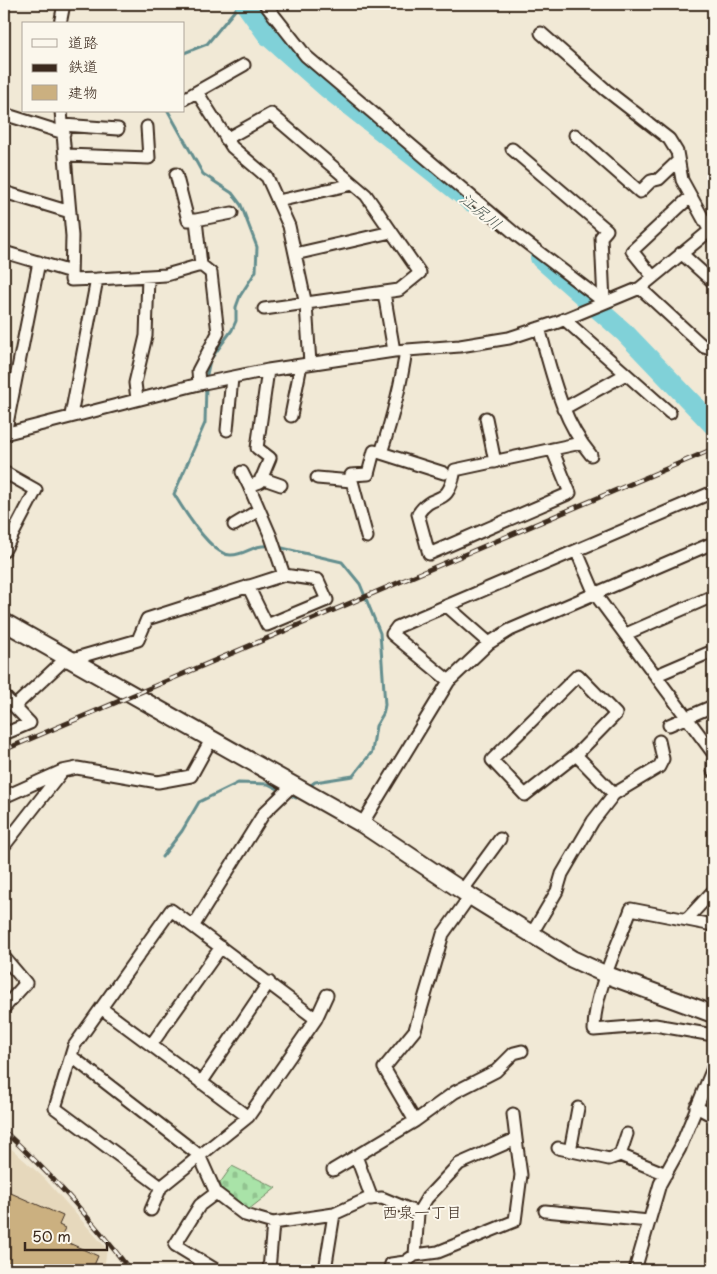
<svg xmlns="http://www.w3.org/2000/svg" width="717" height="1274" font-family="'Playpen Sans','Klee One',sans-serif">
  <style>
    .built { fill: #e6d8bc }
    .cemetery { fill: url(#cemetery-stones); stroke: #728663 }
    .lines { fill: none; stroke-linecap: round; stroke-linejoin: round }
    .stream { stroke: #648e8e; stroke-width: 3 }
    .river { stroke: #80d1d8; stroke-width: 20 }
    .building { fill: #cbb080; stroke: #3b2a1e }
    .street-casing { stroke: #3b2a1e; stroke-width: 15 }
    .secondary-casing { stroke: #3b2a1e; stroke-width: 20 }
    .street { stroke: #fbf7ec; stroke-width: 11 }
    .secondary { stroke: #fbf7ec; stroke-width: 16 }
    .rail-casing { stroke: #3b2a1e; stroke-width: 5 }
    .rail { stroke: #fbf7ec; stroke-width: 3; stroke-dasharray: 9; stroke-linecap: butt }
    .labels { text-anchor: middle; stroke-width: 4; stroke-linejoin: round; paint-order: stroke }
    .water-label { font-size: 16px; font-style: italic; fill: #505c56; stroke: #fbf7ec }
    .neighbourhood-label { font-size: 16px; fill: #3b2a1e; stroke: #fbf7ec }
  </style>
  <defs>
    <pattern id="cemetery-stones" width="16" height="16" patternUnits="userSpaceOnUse" patternTransform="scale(1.25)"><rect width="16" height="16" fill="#a9e3a8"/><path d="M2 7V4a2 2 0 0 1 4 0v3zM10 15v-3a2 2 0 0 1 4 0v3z" fill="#92c390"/></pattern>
  </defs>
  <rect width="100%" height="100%" fill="#f1e9d6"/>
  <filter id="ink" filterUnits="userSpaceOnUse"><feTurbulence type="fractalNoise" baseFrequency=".02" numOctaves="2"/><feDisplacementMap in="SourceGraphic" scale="10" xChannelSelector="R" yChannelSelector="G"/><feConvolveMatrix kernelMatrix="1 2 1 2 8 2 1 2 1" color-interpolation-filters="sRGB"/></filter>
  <g filter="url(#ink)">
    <path class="built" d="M4,1142L44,1178L107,1249L104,1268L107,1270H4Z"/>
    <path class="cemetery" d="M232,1166L276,1188L248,1210C235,1203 224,1199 220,1183Z"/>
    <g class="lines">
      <path class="stream" d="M184,53L207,44L240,4
        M168,111L203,174L232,193L241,205L257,247L256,271L240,296L236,307V321L232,330L210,360L206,379
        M206,385L205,423L174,494C183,509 212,556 231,555C247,555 252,544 271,546
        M278,547L342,562L360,584L380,633L385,705L383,714L376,726L372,752L353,776L315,782L307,788
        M162,857L182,831L199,802L238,783L268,784L296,798L301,794"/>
      <path class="river" d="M245,4L268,36L328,89L471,202
        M540,258L625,333L713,425"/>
    </g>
    <path class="building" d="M4,1190L63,1216L59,1225L65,1228L60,1239L98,1256L92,1270H4Z"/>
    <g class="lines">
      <g class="street-casing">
        <path id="street" d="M265,4L306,56L519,237L604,302
          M60,24L64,4
          M541,33L606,90L669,139L677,152L682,180L710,231
          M197,92L232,147L267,177L289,226L306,305L310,363
          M184,99L244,65
          M61,111L72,236L71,280L97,279L71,415
          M4,114L64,133
          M63,125L118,129
          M575,135L640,192L651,181L659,179L678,161
          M226,139L271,114L366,195L420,273L399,290L264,309
          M512,149L607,230L601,237L604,302
          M66,155L149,158L147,127
          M176,174L188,220H196L201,265
          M4,192L70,212
          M278,201L353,184
          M196,220L232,213
          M4,252L71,272
          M681,253L713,282
          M295,254L391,232
          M653,277L632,251L690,197
          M97,279L166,275L201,265L211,273L218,333L198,371L199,384
          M640,288L704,347L711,349L713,346
          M384,293L394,351
          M564,319L670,413
          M539,328C552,373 561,419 591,455
          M137,399L135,383L146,336L148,277
          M563,409L626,374
          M291,416L301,365
          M486,418L495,462
          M227,430L232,378
          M4,434L199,384L268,370L394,351L460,346L509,338L558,322L640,288L713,228
          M5,434L39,262
          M552,449L570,493L429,554L418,514C435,489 447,511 455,470L581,443
          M381,453L444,473
          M4,472L36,490L4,551
          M242,472L249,486
          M261,478L281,485
          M317,478L352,481L351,475L368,474L374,451L381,453C392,419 401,386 406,350
          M352,481L367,537
          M234,525L259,510
          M577,552L595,594L713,753
          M248,586L267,625L327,600L318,580L284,575
          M447,606L489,643
          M626,634L713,596
          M578,675L616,714L576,755L525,795L492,760Z
          M657,675L713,651
          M449,681L392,634L397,627L713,492
          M4,696L30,723L4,734
          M15,706L62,662L138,640L147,619L284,575L271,537L249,486L260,482L270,458L257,448L268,370
          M669,725L713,706
          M713,762V771
          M614,794L659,767L663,759L659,741
          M4,797L62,771L77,768L158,782L191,776L212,738
          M362,824L449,681L489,643L510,630L713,543
          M4,846L61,773
          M462,891L500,839
          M687,919L713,891
          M194,925L264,813L294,784
          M713,925L631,909C618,945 594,993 594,1030L655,1025L713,1035
          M531,935L557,891L562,874L593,821L614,794L576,755
          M4,957L26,983L4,1008
          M101,1008L248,1117
          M151,1045L221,947
          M71,1056L199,1155L216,1193L245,1215L273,1223L334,1214L367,1199L382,1198L418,1213L427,1198L459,1164L516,1139L521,1175L515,1221L438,1252L415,1255L405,1262L391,1264L389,1270
          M201,1083L269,982
          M696,1107L713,1116
          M513,1114L516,1139
          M415,1121L455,1092L496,1071L514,1053L522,1051
          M558,1148L609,1159L620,1155L666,1174
          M570,1151L578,1108
          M620,1155L627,1134
          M356,1156L372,1199
          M333,1170L415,1121L384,1068L415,1030L443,934L470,896
          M161,1187L55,1108L74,1046L171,910L316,1019
          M151,1210L161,1187L248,1117L316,1019L327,995
          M545,1211L649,1221
          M415,1255L418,1213
          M216,1270L175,1245L200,1205L216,1193
          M269,1270L273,1223
          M325,1270L334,1214
          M635,1270L660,1184L680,1148L713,1068"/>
      </g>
      <g class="secondary-casing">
        <path id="secondary" d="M4,622L362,824L470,896L572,959L607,975L713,1014"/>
      </g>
      <use href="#street" class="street"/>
      <use href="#secondary" class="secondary"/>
      <g class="rail-casing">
        <path id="rail" d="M4,750L713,449
          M4,1131C51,1174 92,1220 130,1270"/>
      </g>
      <use href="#rail" class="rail"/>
    </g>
  </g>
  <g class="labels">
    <g class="water-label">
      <text transform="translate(481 211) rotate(39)" y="6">江尻川</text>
    </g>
    <g class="neighbourhood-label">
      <text x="422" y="1218">西泉一丁目</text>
    </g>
  </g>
  <rect width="717" height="1274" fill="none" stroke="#fbf7ec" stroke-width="20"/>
  <rect x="10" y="10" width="697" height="1254" fill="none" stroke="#3b2a1e" stroke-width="2" filter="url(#ink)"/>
  <rect x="22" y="22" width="162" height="90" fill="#fbf7ec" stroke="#aea59a"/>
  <rect x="32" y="39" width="25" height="8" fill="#fbf7ec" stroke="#aea59a"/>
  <text x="68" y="48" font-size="15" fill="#3b2a1e">道路</text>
  <rect x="32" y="64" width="25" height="8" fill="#3b2a1e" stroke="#aea59a"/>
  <text x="68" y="72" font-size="15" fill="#3b2a1e">鉄道</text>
  <rect x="32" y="85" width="25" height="15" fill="#cbb080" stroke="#aea59a"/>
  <text x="68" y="98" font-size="15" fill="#3b2a1e">建物</text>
  <path d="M25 1242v8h82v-8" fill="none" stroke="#3b2a1e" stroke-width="2.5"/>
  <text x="32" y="1242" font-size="15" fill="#3b2a1e" stroke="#fbf7ec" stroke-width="4" paint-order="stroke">50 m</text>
</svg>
